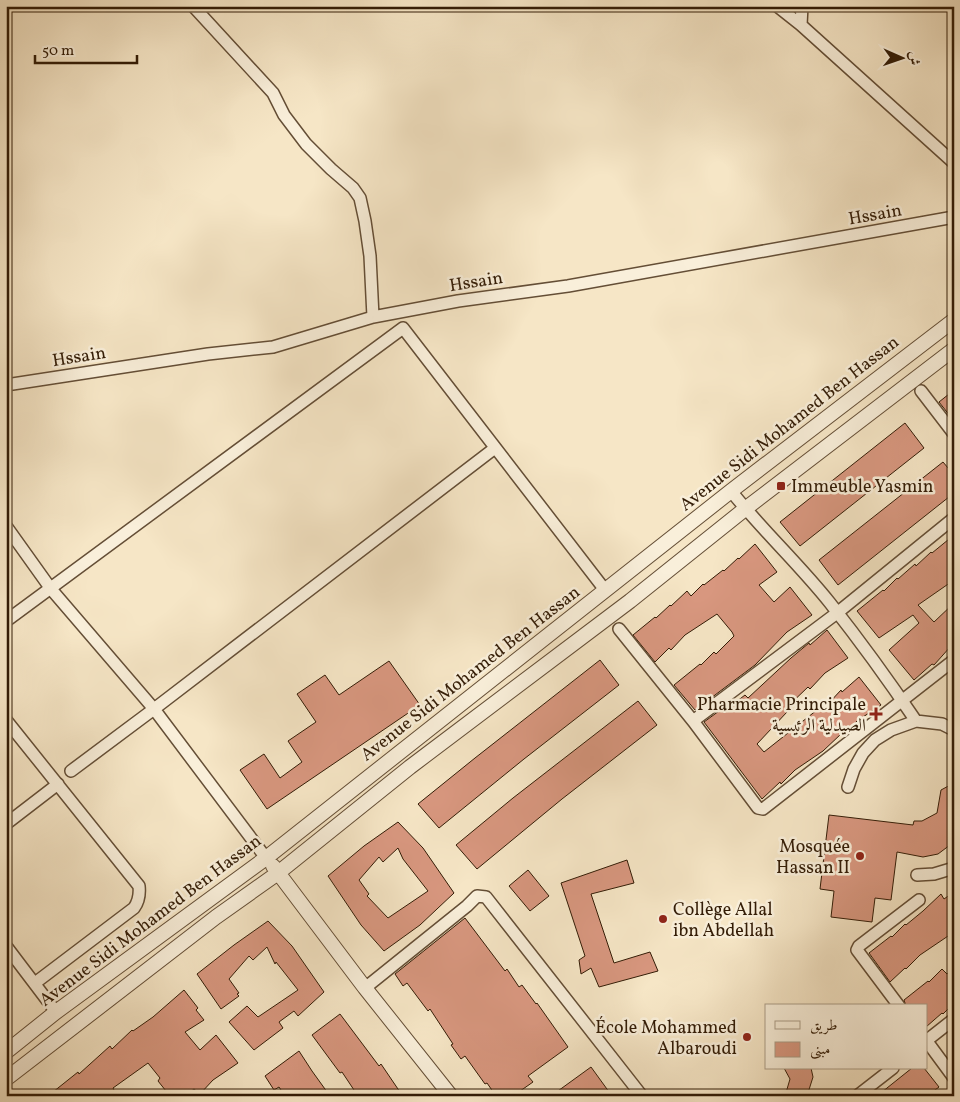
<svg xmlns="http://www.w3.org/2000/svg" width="960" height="1102" font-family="Vollkorn,Amiri,serif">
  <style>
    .building { fill: #d8977f; stroke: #331c06; fill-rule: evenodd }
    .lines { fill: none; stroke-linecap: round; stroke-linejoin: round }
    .minor-casing { stroke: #644e36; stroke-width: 14 }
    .tertiary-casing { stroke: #644e36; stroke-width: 16 }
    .minor { stroke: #f9efda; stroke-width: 11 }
    .tertiary { stroke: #f9efda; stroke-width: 14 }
    .poi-dot { fill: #8f2418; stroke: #f9efda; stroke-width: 2 }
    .labels { text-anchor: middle; stroke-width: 5; stroke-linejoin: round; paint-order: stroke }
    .street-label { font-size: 18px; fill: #331c06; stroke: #f9efda }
    .poi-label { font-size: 18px; fill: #331c06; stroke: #f9efda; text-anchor: end }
  </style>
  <rect width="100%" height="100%" fill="#f6e6c6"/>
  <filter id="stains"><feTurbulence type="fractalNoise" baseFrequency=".004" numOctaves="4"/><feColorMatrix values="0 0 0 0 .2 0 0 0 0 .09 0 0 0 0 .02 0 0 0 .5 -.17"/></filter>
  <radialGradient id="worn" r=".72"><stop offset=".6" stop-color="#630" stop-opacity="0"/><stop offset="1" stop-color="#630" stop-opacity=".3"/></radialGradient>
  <path class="building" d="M954,390V421L939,402Z
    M905,423L924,448L800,546L780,522Z
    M943,462L954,475V493L838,585L819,560Z
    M954,535V580L918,605L934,622L954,603V640L950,643L951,646L934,665L932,664L914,680L889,650L919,623L913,615L879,638L857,611L883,590L884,591L897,578L898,579L915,564L916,566L931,552L932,553Z
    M755,544L777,572L759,585L774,602L790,587L812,615L787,632L755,665L695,710L674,685L700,664L701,665L714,652L716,654L734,636L732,632L717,614L685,635L671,650L669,648L655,662L633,635L655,617L656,618L670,605L671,606L687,591L691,596L703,584L704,585L723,570L724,571L738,558L739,559Z
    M827,630L848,658L825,673L810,689L808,687L785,709L787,712L757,744L764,752L827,702L828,704L841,690L842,692L859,677L881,705L857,721L843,735L841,734L823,751L795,770L781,784L780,782L762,799L704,722L730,703L732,705L745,695L748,698L791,658L809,643L810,645Z
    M600,660L619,685L524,759L439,828L418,804L475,758Z
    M389,661L420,705L267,809L240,770L264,754L280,778L302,762L288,741L316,722L297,694L325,675L339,695Z
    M638,701L657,725L562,799L477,869L456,845L513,798Z
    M954,783V842L938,854L923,857L897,852L891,900L875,898L872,922L831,917L834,891L820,889L829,815L913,825L914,821H922L937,813L941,790Z
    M398,822L423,848L454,893L420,925L384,951L361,925L328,876L364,846ZM398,848L403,859L428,891L388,918L367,896L369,894L359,880L379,857L383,862Z
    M627,860L634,883L591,894L614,963L650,952L658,971L599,987L591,968L581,974L579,960L585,956L561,883Z
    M528,870L549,896L530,911L509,886Z
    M954,892V932L920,955L906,969L905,968L890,982L869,953L891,936L892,937L905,924L906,925L923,911L941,894L944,899Z
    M465,918L505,971L507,969L519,987L522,985L536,1004L537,1003L568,1047L528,1076L533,1082L513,1096H496L487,1083L485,1084L465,1056L461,1059L451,1045L453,1044L430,1009L428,1011L407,983L403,986L395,974Z
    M268,921L292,946L324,992L298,1016L294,1011L279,1022L283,1028L254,1050L229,1022L247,1006L258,1017L298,990L276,962L275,964L267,947L253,960L249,956L229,979L239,993L237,994L239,996L221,1009L197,974L234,945Z
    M954,968V1003L943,1014L942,1013L926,1027V1006H906L904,1000L928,981L929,982L942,969L947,974Z
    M184,990L198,1008L196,1010L204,1020L185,1032L200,1050L216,1035L238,1063L213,1080L200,1094L194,1089L185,1096H170L158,1081L160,1078L148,1063L113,1088L114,1090L106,1096H48L78,1072L79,1074L110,1046L112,1049L132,1030L133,1031L153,1017Z
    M340,1014L379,1066L381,1064L400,1092L394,1096H358L342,1072L340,1073L312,1035Z
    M299,1051L312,1071L330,1096H285L279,1087L274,1090L265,1076Z
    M591,1067L612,1096H551Z
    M784,1068H811L813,1077L807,1096H785L790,1079Z
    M912,1068H924L939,1087L927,1096H877Z"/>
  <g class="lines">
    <g class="minor-casing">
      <path id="minor" d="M193,6L273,93L284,115L306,144L331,169L353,188L360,198L365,221L370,256L373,317
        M777,6L801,25L954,163
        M801,25L802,6
        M6,385L208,354L273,347L373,317L458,301L568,286L954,217
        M921,391L954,434
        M731,491C762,530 799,564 830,603C860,641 889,681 916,721
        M6,526L51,589L154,709L266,858
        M6,621L403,328L605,590
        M619,629L693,721L758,808L763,809L954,660
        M6,720L139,886C140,895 139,901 134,908L35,983
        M693,721L837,613L954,518
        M71,771L154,709L495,448
        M848,787L854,769L863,753L875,740L891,730L916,721L942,724L954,730
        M6,824L58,784
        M917,875L934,874L954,868
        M6,946L56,1012
        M365,988L467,906L477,896L486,897L642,1096
        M899,1006L857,950L859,946L919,900
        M926,1040L954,1078
        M926,1041L954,1019
        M857,1096L893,1068"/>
    </g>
    <g class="tertiary-casing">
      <path id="tertiary" d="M273,866L365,988L451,1096
        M6,1052L56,1012L266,858L731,491L954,320
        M6,1079L216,917L278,873L410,767L630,601L745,509L954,349"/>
    </g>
    <use href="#minor" class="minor"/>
    <use href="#tertiary" class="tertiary"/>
  </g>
  <g class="poi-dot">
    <rect x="776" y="481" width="10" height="10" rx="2.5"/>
    <path d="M873.5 706.5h5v5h5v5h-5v5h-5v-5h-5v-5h5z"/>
    <circle cx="860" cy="856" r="5"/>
    <circle cx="663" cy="919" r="5"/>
    <circle cx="747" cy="1037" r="5"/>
  </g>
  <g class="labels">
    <g class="street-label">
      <text transform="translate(875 214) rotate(-10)" y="6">Hssain</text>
      <text transform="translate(476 281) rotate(-9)" y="6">Hssain</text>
      <text transform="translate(79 356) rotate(-9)" y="6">Hssain</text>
      <text transform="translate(789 423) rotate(-38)" y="6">Avenue Sidi Mohamed Ben Hassan</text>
      <text transform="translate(470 673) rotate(-38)" y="6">Avenue Sidi Mohamed Ben Hassan</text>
      <text transform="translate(150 920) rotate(-37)" y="6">Avenue Sidi Mohamed Ben Hassan</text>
    </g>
    <g class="poi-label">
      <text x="791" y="492" text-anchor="start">Immeuble Yasmin</text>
      <text x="866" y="710">Pharmacie Principale<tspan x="866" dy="21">الصيدلية الرئيسية</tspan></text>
      <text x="850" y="852">Mosquée<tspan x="850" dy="21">Hassan II</tspan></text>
      <text x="673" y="915" text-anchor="start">Collège Allal<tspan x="673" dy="21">ibn Abdellah</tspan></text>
      <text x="737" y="1033">École Mohammed<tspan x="737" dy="21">Albaroudi</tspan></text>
    </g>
  </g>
  <rect width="960" height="1102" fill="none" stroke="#f6e6c6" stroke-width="25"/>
  <rect x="8" y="8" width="945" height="1087" fill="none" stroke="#331c06" stroke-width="2.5"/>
  <rect x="12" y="12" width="935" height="1077" fill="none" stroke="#331c06"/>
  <rect x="765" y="1004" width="162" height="65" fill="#f9efda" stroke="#aa9b85"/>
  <rect x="775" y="1021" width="25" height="8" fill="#f9efda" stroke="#aa9b85"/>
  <text x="810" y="1030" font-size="15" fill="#331c06">طريق</text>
  <rect x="775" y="1042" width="25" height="15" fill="#d8977f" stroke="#aa9b85"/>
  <text x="810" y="1054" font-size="15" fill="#331c06">مبنى</text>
  <g transform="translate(902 58) rotate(92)" stroke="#f9efda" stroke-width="4" paint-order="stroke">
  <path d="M0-4L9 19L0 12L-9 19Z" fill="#331c06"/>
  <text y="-8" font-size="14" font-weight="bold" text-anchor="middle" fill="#331c06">ش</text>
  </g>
  <path d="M35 55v8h102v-8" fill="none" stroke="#331c06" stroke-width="2.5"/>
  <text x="42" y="55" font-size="15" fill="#331c06" stroke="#f9efda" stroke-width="4" paint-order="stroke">50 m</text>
  <rect width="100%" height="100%" filter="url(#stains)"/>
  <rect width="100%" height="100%" fill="url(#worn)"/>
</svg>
